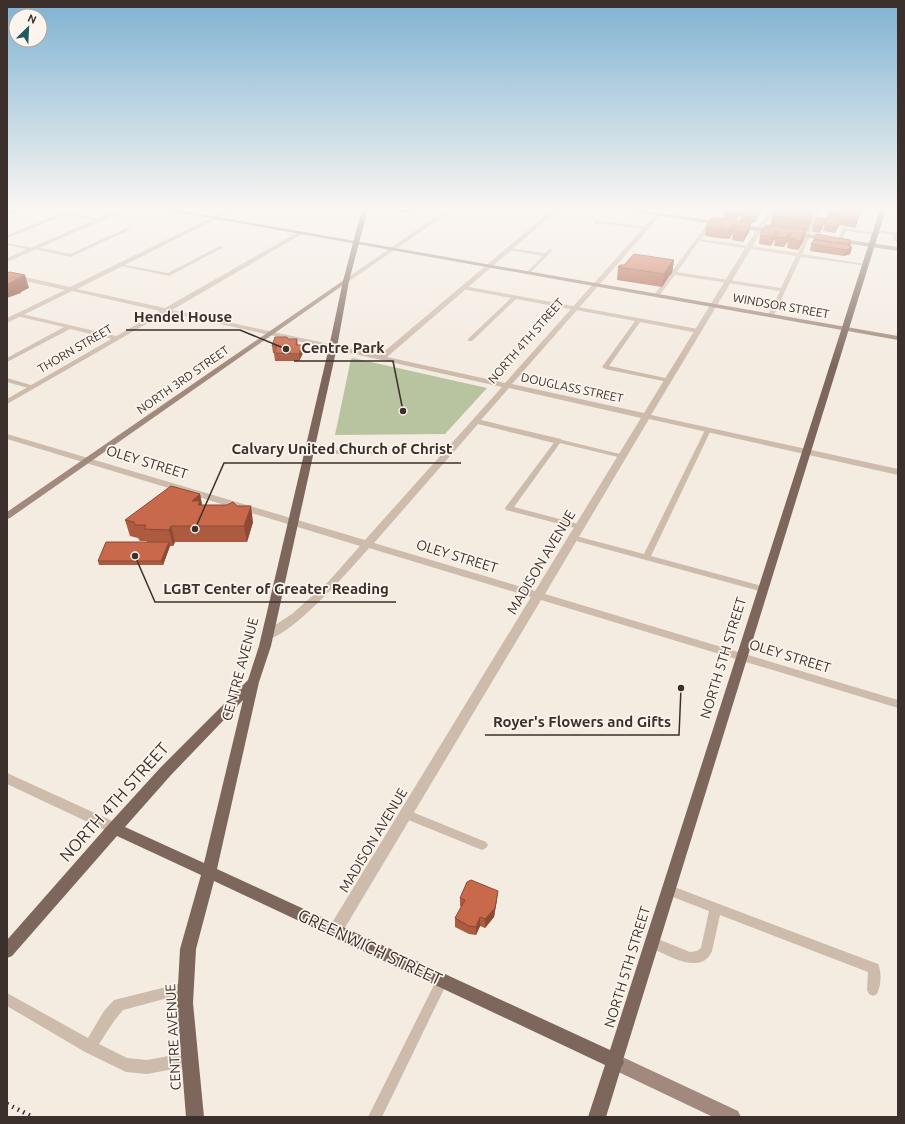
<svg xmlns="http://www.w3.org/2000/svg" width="905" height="1124" font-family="Ubuntu,sans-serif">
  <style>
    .green { fill: #b8c4a0 }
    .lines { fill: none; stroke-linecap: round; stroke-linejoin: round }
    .lane { fill: #cdbbac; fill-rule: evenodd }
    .street { fill: #cdbbac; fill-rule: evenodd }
    .secondary { fill: #a18a7d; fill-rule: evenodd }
    .primary { fill: #7d675c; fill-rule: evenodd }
    .rail { stroke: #3b302b; stroke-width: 4.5; stroke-dasharray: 1.5 4.5; stroke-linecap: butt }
    .wall { fill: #ac5a40 }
    .shaded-wall { fill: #8c4a34 }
    .building { fill: #c8694b; stroke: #8c4a34; fill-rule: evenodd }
    .labels { text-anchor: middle; stroke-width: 3.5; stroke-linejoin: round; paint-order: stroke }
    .far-street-label { font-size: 12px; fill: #3b302b; stroke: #fbf5ee }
    .street-label { font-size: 14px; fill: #3b302b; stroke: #fbf5ee }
    .near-street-label { font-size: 17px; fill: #3b302b; stroke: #fbf5ee }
    .leader { fill: none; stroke: #3b302b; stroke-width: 1.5 }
    .callout-dot { fill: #3b302b; stroke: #fbf5ee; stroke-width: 1.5 }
    .callout-label { font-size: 15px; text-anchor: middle; font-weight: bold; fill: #3b302b; stroke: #fbf5ee; stroke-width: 3.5; stroke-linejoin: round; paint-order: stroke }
  </style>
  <rect width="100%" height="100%" fill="#f4ebe1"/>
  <path class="green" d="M353,358L487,388L445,434L335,435L351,359Z"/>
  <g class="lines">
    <path class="lane" d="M40,209L65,212L102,220L100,221L65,215L7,238V235L60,214Z
      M817,209H821L809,235L810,236L802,254L866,264H868V266L801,257L774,315L771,317L768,315L780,291L675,275L659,296L654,295L709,222L713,223L701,239L798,253L805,237L804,236ZM699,241L796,256L781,288L677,272Z
      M595,220L646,227L648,228L646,229L599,223L596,225L594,224Z
      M127,228L131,229L71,257L34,249L32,250L7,245V243L33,248L35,247L70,254Z
      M844,228L876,233L878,234L876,235L846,231L841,242H837L842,229Z
      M876,230L898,233V243L893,239L894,235L874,232V231Z
      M220,246L224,247L169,276L117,265L119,264L168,273Z
      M507,248L545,253L549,249L553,250L529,274L527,273V272L543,256L509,250L507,249Z
      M464,286L698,329L701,331L698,333L640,322L609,366L670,379L671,380L668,382L605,369L602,367L635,321L516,299L472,341H468V339L511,298L462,289L461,288Z
      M18,313L116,336L119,338L116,340L70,329L7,362V358L64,327L16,316L15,315Z
      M7,378L34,386L35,387L32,389L7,382Z
      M708,428L711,430L651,556L766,587L767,589L766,591L763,592L569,539L568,537L572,535L644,554L705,430Z
      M558,439L624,455L625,456L622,458L560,443L514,507L582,525L583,527L579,529L506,510L505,508L556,440Z
      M309,450L387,451L390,453L387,455L307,453L306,452Z
      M405,809L486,842L488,845L486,848L482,850L401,817L400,814L401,811Z
      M669,885L878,964C882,972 881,986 877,994L873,996L869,994L867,990L868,972L720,915L712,951C701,977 666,954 649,947L647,943L649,939L653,937L690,952L697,951L701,948L709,911L665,894L663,890L665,886Z
      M442,975L446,977L448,981L446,985L382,1117H368L438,977Z
      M186,982L190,984L192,988L190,992L123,1010L114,1021L99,1044L127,1058L147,1060L190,1052L195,1054L197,1059L195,1064L190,1066L147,1074L126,1072L85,1052L7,1006V993L88,1038L104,1011L114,1000Z"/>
    <path class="street" d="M120,209H128L7,262V258Z
      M229,209H236L77,289L165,308L300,231L302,232V234L172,310L380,355L553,209H559L387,357L505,383L660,209H666L512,384L644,413L769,209H775L651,415L898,469V475L649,419L545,594L898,700V708L541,600L340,936L335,938L330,936L327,931L330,926L531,597L369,548C354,565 285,645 263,639L261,636L263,633L292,614L328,582L360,546L7,439V434L365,540L502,387L167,312L7,404V399L160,311L72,291L7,323V318L65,290L7,277V273L70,287ZM509,388L641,418L535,591L374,543L478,424L558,444L561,443L562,441L561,439L481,420Z
      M447,209H454L348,282H344V280Z
      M7,773L119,824L121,828L119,832L114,834L109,832L7,784Z"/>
    <path class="secondary" d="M12,209H20L7,215V211Z
      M160,209H172L898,336V340Z
      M617,209H631L776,230L779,232L776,234Z
      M792,232L898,247V251L790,235L789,234Z
      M344,280L349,281L10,518L7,519V512Z
      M616,1054L738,1111L741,1117H713L610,1068L608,1062L610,1056Z"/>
    <path class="primary" d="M362,209H368L349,281L337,347L271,646L259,682L217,869L610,1050L880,209H886L623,1060L624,1062L621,1068L606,1117H588L605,1065L214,881L196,949L193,1003L204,1117H186L177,1003L180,949L201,875L117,836L12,956L7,958V940L109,824L161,767L248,680L259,646L329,347L343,281ZM243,700L204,863L125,827L171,775Z"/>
    <path class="rail" d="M7,1104L33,1117"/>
  </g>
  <path class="wall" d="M399,209H415L414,212H399Z
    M727,209H764L761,213L760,212L759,215L754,223L740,221L741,215L742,213L737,220L723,218L724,212Z
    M781,209H808L806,212L813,213L808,231H804V240L798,250L787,248L788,242H787L784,247L774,246L775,240H774L771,246L759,244L760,235L770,225L772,216Z
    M829,209H862L855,228L839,225L835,233L823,231Z
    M826,218L820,233L812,232L813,226Z
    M751,223L749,232L743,242L732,240L733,234H732L729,239L718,238V236L717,238L705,236L706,227Z
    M814,239L850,240V246L852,247L850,254L844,256L810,251L811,244L813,242Z
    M674,260L672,273L669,276L662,287L617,280L618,267L624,265Z
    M288,339H297L298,345H302L303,353L299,361H275L274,353H273L272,346Z
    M200,494L202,505L253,522L247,542H175L173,546H170L163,565H99L98,561L147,542V541H140L138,538L130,536L125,520Z
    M460,898L497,899L494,917L485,928L480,926L476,935L469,934L455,927V918L461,907L460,906Z"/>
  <path class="shaded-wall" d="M742,209H745L737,220L738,214Z
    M761,209L759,215L754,223L755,217Z
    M805,209H808L804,214Z
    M862,209V210L855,228L856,222Z
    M813,213L811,222L808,231L810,222Z
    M826,218L824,224L820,233L822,227Z
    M840,220L839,225L835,233L837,227Z
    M751,223L749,232L743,242L745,233Z
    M723,224L720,229L718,236L717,238L719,229Z
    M734,225L732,234L729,239L730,230Z
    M776,231L774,240L771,246L773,237Z
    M806,231L804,240L798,250L800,241Z
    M789,233L787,242L784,247L786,238Z
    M851,241L850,247H852L850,254L844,256L846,250L847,249L849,244Z
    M674,260L672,273L669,276L662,287L664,274L671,263Z
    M25,275L29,288L21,292V293L7,298V284Z
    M302,345L303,353L299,361V354Z
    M200,494L203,510L192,501Z
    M251,506L253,522L247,542L244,526Z
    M171,526L175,542L173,546L169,530Z
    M169,542L170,546L163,565L161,561Z
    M498,891L497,899L494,917L485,928V919Z
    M480,917V926L476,935V927Z"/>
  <path class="building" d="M727,209H742L738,214L724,212Z
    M745,209H761L755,217L741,215Z
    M781,209H784L791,210L789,213L779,211Z
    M829,209H862L856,222L840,220L837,227L824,225L829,211L844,213L829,210ZM831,214L845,217L831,215Z
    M775,210L787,212L786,214H788L791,210L800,211L798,216H800L803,211L813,213L810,222L772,216Z
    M712,217L751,223L745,233L734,231L737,226L734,225L730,230L720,229L723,224L719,229L706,227Z
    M817,217L826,218L822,227L813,226Z
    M766,225L802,229L806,231L800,241L789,239L792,233H789L786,238L776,237L779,232L776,231L773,237L760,235Z
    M816,234L850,240L851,241L849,244L836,243L814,239Z
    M814,240L845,244L852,247L846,250L811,244Z
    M634,254L674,260L671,263L664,274L618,267L620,265H624Z
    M10,272L25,275L15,279L17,280L7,284V273Z
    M275,337H287L288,339H297L296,345H302L299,354L274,353L277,346H272Z
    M171,486L200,494L192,501H200L198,505H227L233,502L237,506H251L244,526H171L169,530L144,529L146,525H135L134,522L125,520Z
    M106,542H169L161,561H98Z
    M471,880L498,891L495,908L485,919L480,917L476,927L469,926L455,918L465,900L460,898L467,882Z"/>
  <linearGradient id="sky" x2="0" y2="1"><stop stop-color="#7eb2d2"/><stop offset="0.57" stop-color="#faf6f2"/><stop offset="1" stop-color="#faf6f2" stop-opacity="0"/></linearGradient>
  <rect width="905" height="366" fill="url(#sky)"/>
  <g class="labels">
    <g class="far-street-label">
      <text transform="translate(781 306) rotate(10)" y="4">WINDSOR STREET</text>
      <text transform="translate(526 341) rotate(-49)" y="4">NORTH 4TH STREET</text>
      <text transform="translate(75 349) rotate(-30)" y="4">THORN STREET</text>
      <text transform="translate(183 380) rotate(-35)" y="4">NORTH 3RD STREET</text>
      <text transform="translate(572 388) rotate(12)" y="4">DOUGLASS STREET</text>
    </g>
    <g class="street-label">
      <text transform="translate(147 462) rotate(17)" y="5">OLEY STREET</text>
      <text transform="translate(457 556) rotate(17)" y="5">OLEY STREET</text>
      <text transform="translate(541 562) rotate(-59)" y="5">MADISON AVENUE</text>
      <text transform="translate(790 656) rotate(17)" y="5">OLEY STREET</text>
      <text transform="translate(723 658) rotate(-73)" y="5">NORTH 5TH STREET</text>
      <text transform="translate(240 669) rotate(-75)" y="5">CENTRE AVENUE</text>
      <text transform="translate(373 840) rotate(-59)" y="5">MADISON AVENUE</text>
      <text transform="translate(627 967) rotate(-73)" y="5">NORTH 5TH STREET</text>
      <text transform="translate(173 1037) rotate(-93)" y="5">CENTRE AVENUE</text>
    </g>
    <g class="near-street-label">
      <text transform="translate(114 802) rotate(-48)" y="6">NORTH 4TH STREET</text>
      <text transform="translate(370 947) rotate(25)" y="6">GREENWICH STREET</text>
    </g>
  </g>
  <path class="leader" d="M286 349L240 330H126M403 411L393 361H294M195 529L224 463H461M135 556L155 602H396M681 688L679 735H485"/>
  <g class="callout-dot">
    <circle cx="286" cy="349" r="4"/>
    <circle cx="403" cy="411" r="4"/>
    <circle cx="195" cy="529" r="4"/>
    <circle cx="135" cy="556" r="4"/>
    <circle cx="681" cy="688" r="4"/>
  </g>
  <g class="callout-label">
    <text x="183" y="322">Hendel House</text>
    <text x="343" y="353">Centre Park</text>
    <text x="342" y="454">Calvary United Church of Christ</text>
    <text x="276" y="594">LGBT Center of Greater Reading</text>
    <text x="582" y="727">Royer's Flowers and Gifts</text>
  </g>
  <rect width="905" height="1124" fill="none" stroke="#3b302b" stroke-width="16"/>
  <g transform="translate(28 28) rotate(24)"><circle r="19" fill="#fbf5ee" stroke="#aea6a0"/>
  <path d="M0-3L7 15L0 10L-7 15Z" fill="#1f5a5e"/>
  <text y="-6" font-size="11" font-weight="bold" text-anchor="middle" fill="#3b302b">N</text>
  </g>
</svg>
